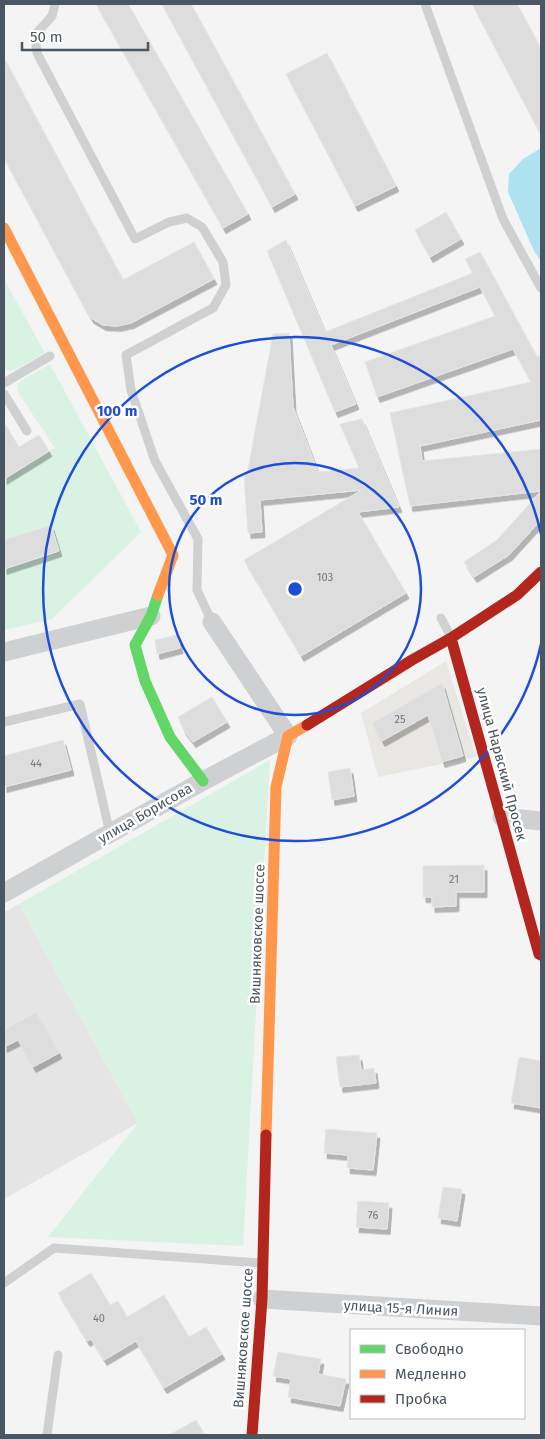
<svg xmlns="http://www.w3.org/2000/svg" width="545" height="1439" font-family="'Fira Sans',sans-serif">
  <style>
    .commercial { fill: #e8e7e3 }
    .education { fill: #e6e5e6 }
    .green { fill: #d9f2e3 }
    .water { fill: #aee2f0 }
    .building { fill: #ddddde; stroke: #e5e6e7; filter: url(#shadow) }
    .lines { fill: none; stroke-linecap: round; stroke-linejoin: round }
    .lane { stroke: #ced0d2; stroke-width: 9 }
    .street { stroke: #ced0d2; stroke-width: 19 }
    .fast { stroke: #63d668; stroke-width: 11 }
    .slow { stroke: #ff974d; stroke-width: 11 }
    .jam { stroke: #b3261e; stroke-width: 11 }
    .ring { fill: none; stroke: #1d4ed8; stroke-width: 2.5 }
    .labels { text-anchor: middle; stroke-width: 5; stroke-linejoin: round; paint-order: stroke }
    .number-label { font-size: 11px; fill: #707881 }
    .street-label { font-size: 14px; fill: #4a5661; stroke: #fff }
    .centre { fill: #1d4ed8; stroke: #fff; stroke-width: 2.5 }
    .ring-label { font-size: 15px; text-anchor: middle; font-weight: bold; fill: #1d4ed8; stroke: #fff; stroke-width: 5; stroke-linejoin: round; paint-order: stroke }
  </style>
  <defs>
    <filter id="shadow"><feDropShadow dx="3" dy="5.5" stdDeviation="0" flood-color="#0004"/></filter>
  </defs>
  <rect width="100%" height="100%" fill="#f4f4f4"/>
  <path class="commercial" d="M446,661L476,757L378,777L361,713Z"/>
  <path class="education" d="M19,904L138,1123L4,1199V912Z"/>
  <path class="green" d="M4,279L45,353L15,370L10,371L4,368Z
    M50,364L141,532L52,619L4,630V569L59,551L50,525L4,540V480L55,448L19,394L17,386L22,380Z
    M270,760L243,1246L48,1237L138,1123L19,904Z"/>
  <path class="water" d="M541,148V261L534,251L508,192L509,174L523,159Z"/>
  <path class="building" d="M96,4H128L248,214L223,228Z
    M162,4H191L295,194L272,207Z
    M472,4H517L541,49V135Z
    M327,53L396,186L355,206L286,74Z
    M4,58L123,280L194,242L214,279L131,323L117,326L103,325L91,318L83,305L4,158Z
    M446,212L461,239L430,257L415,230Z
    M286,240L325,332L473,273L465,259L480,252L537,357L541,354V420L420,446L422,461L541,449V520L509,555L474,577L464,562L497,540L541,491L410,506L390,413L531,382L513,349L377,397L365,362L495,316L480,287L331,345L356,404L335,412L267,251Z
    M289,333L293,407L318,472L359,468L340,424L362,419L399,507L358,512L406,593L301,656L244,560L362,490L260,500L262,532L248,533L244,477L248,469L273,334Z
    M4,422L19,447L39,435L49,451L4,479Z
    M51,525L59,551L4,569V540Z
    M177,635L180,648L157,654L155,640Z
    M442,683L463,756L442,762L428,715L382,741L372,723Z
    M212,697L227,722L193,742L183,729L178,717Z
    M63,740L71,770L4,787V756Z
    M350,768L354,796L332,800L328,772Z
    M484,865V892H456V906L432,907V897H423V866Z
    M36,1012L59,1053L33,1067L18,1040L4,1047V1030Z
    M359,1055L361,1070L374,1068L376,1083L340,1087L336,1057Z
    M519,1057L541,1061V1108L511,1103Z
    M326,1129L377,1133L373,1170L347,1168L348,1155L324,1153Z
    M443,1187L462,1189L457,1221L438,1218Z
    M358,1201L389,1203L387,1229L356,1227Z
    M91,1273L110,1305L118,1301L127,1317L164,1295L189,1337L206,1327L222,1354L164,1388L136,1341L104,1360L91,1339L87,1341L58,1293Z
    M278,1352L321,1359L318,1374L346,1379L340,1406L288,1397L291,1379L273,1376Z
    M196,1420L205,1435H169Z"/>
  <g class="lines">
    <path class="lane" d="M55,4L52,16L35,35L37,53L135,239L169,222L187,218L202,227L223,262L226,285L213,308L126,355L131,390L155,461L198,539L197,590L212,622
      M425,4L503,219L541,288
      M4,383L50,356
      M4,394L27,431
      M441,618L450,635
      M4,722L80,704L110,833
      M4,1283L54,1248L260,1263
      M47,1435L58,1355"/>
    <path class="street" d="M4,652L151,616
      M502,817L541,821
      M4,893L203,781L288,736L212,622
      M262,1299L541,1316"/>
    <path class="fast" d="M158,595L151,616L135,645L145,681L170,737L203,781"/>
    <path class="slow" d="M4,228L173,555L158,595
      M266,1135L276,787L288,736L307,725"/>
    <path class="jam" d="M451,638L539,954L541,955
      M307,725L412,660L451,638L517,595L541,572
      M252,1435L262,1299L266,1135"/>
  </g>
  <g class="ring">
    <circle cx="295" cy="589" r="126"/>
    <path d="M541 644A252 252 0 1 1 541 534"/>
  </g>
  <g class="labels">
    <g class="number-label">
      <text x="325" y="581">103</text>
      <text x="400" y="723">25</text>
      <text x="36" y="767">44</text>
      <text x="454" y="883">21</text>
      <text x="373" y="1219">76</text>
      <text x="99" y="1322">40</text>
    </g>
    <g class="street-label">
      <text transform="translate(502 764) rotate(75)" y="5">улица Нарвский Просек</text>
      <text transform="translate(145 813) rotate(-30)" y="5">улица Борисова</text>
      <text transform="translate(257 934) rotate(-88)" y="5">Вишняковское шоссе</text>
      <text transform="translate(401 1308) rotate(3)" y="5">улица 15-я Линия</text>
      <text transform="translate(243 1338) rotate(-86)" y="5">Вишняковское шоссе</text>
    </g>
  </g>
  <circle cx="295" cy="589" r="8" class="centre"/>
  <g class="ring-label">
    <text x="117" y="416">100 m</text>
    <text x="206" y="505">50 m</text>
  </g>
  <rect width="545" height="1439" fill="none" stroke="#4a5661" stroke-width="10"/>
  <rect x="350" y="1329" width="175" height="90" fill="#ffffff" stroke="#b7bbc0"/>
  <rect x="360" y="1345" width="25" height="8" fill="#63d668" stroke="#b7bbc0"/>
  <text x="395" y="1354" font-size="15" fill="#4a5661">Свободно</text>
  <rect x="360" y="1370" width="25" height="8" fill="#ff974d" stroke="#b7bbc0"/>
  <text x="395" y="1379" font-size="15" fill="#4a5661">Медленно</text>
  <rect x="360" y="1395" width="25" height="8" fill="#b3261e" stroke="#b7bbc0"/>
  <text x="395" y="1404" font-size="15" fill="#4a5661">Пробка</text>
  <path d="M22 42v8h126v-8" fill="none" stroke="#4a5661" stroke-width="2.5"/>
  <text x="30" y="42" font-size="15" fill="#4a5661" stroke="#ffffff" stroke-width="4" paint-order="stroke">50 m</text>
</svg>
